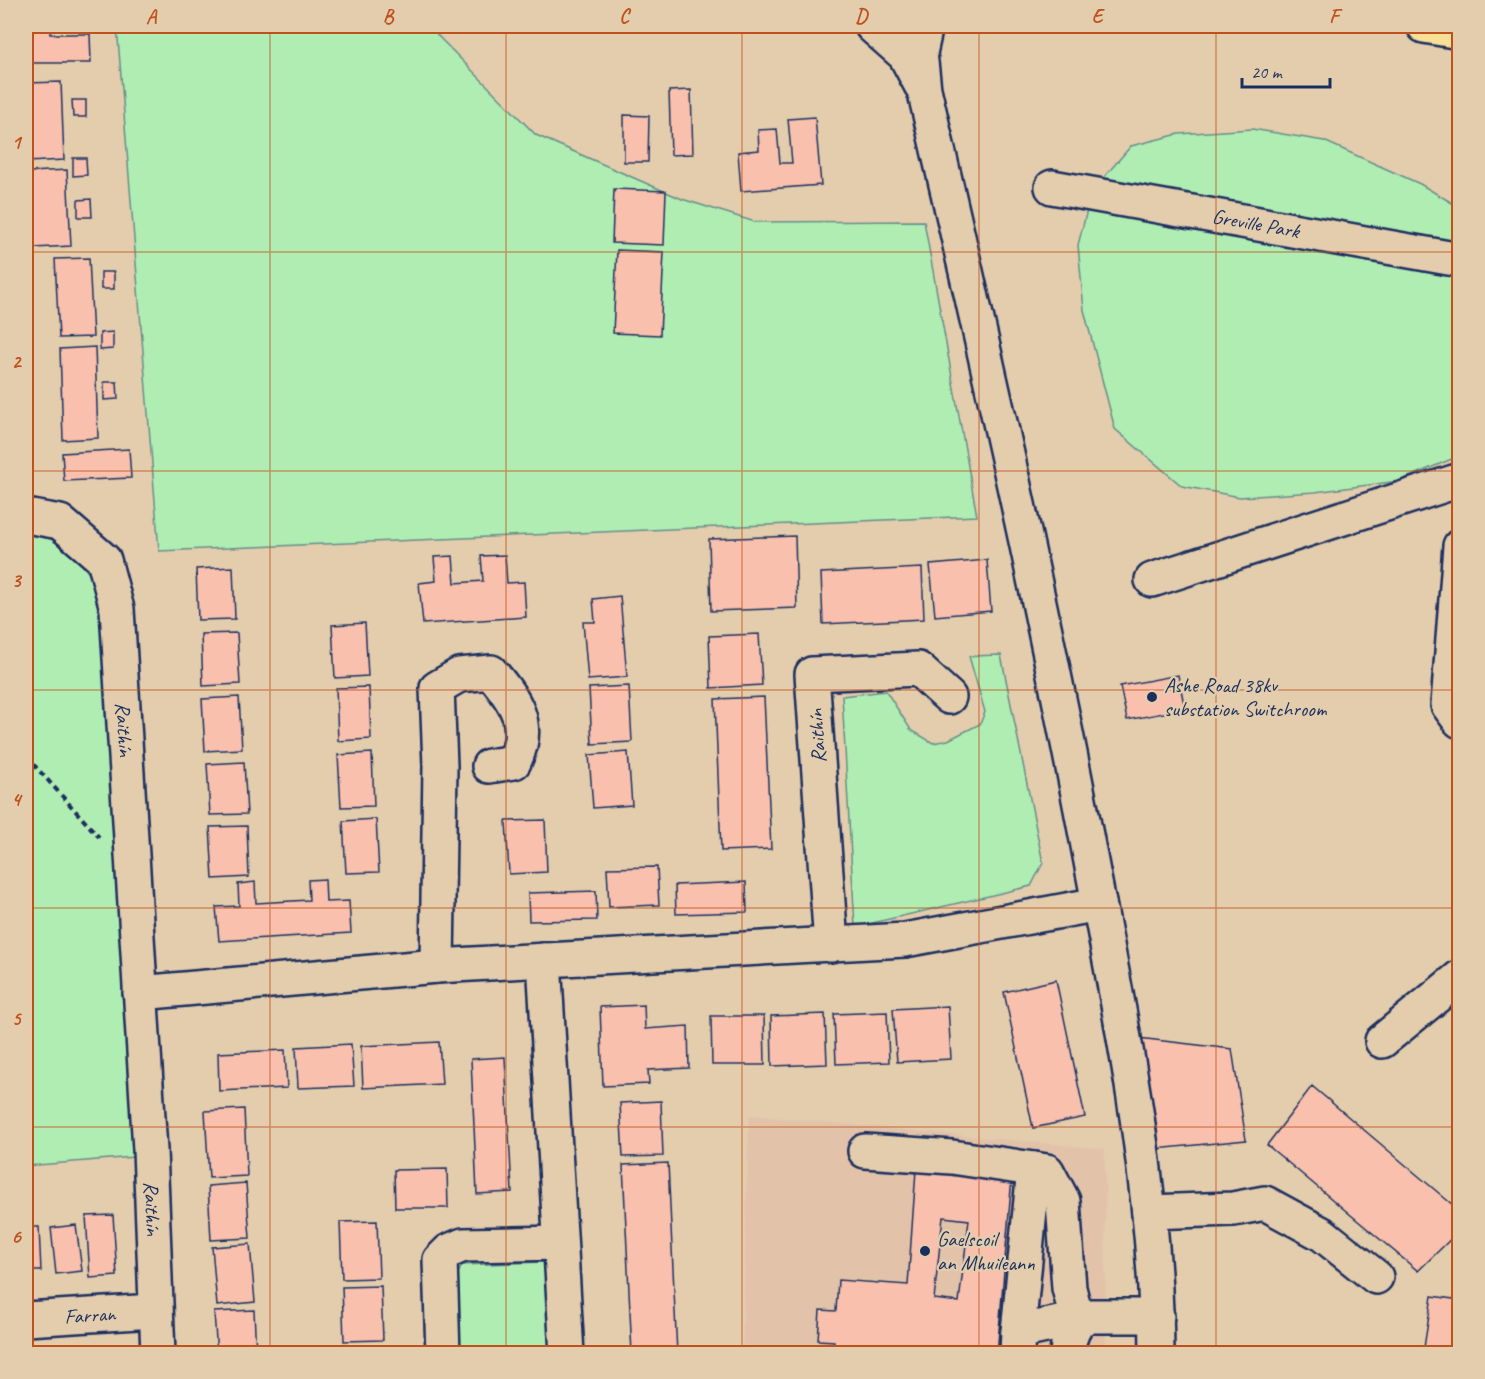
<svg xmlns="http://www.w3.org/2000/svg" width="1485" height="1379" font-family="Caveat,sans-serif">
  <style>
    .built { fill: #e2c3aa }
    .green { fill: #b0edb3; stroke: #668e88; stroke-width: 1.5 }
    .building { fill: #f8c0ad; stroke: #1b2f5e; stroke-width: 1.5; fill-rule: evenodd }
    .lines { fill: none; stroke-linecap: round; stroke-linejoin: round }
    .minor-casing { stroke: #1b2f5e; stroke-width: 38 }
    .major-casing { stroke: #1b2f5e; stroke-width: 38 }
    .path { stroke: #1b2f5e; stroke-width: 4; stroke-dasharray: 6 4.5; stroke-linecap: butt }
    .minor { stroke: #e4cdad; stroke-width: 33 }
    .major { stroke: #fadf96; stroke-width: 33 }
    .grid { fill: none; stroke: #bf511c; stroke-width: 1.5; stroke-opacity: 0.55 }
    .poi-dot { fill: #1b2f5e; stroke: #e4cdad; stroke-width: 2 }
    .labels { text-anchor: middle; stroke-width: 4.5; stroke-linejoin: round; paint-order: stroke }
    .street-label { font-size: 21px; fill: #1b2f5e; stroke: #e4cdad }
    .poi-label { font-size: 21px; fill: #1b2f5e; stroke: #e4cdad; text-anchor: start }
    .neatline { fill: none; stroke: #bf511c; stroke-width: 2 }
    .grid-label { font-size: 20px; text-anchor: middle; font-weight: bold; fill: #bf511c }
  </style>
  <rect width="100%" height="100%" fill="#e4cdad"/>
  <filter id="ink" filterUnits="userSpaceOnUse"><feTurbulence type="fractalNoise" baseFrequency=".0167" numOctaves="2"/><feDisplacementMap in="SourceGraphic" scale="12" xChannelSelector="R" yChannelSelector="G"/><feConvolveMatrix kernelMatrix="1 2 1 2 8 2 1 2 1" color-interpolation-filters="sRGB"/></filter>
  <g filter="url(#ink)">
    <path class="built" d="M749,1115L1105,1149L1106,1353L742,1354Z"/>
    <path class="green" d="M117,26H440L437,35L536,135L682,199L755,222L924,221L977,516L159,551Z
      M1252,129L1324,141L1420,184L1459,207V456L1399,481L1315,492L1240,497L1182,486L1115,429L1084,310L1078,245L1092,191L1131,146L1179,134Z
      M26,530C65,539 90,567 104,603L134,1157L26,1166Z
      M1001,655L1043,863L1031,886L855,927L842,696L886,691L911,730L933,743L948,740L980,724L985,712L969,656Z
      M545,1262L555,1353H461L456,1278L462,1265Z"/>
    <path class="building" d="M26,26H50V34H90L91,63H26Z
      M61,82L64,160L27,162L26,83Z
      M691,90L693,154L671,155L669,91Z
      M72,100H86V117H73Z
      M624,115L649,116L648,162H624Z
      M815,117L821,185L741,191L738,152L759,150L758,130L777,129L780,163H792L788,119Z
      M73,158H86L87,175L73,176Z
      M67,170L71,246L34,248L30,172Z
      M614,189L666,191L664,245L612,243Z
      M91,199L92,217H78V200Z
      M617,250L664,252L660,335L613,333Z
      M89,258L93,337L59,338L55,259Z
      M101,272H114V289H101Z
      M113,332V349L100,350V333Z
      M95,347L98,438L63,440L60,349Z
      M104,382H117L118,399L104,400Z
      M129,449L131,478L64,481L62,453Z
      M795,536L797,608L711,611L709,539Z
      M505,555L507,583L524,582L526,617L423,624L419,583L436,581L434,557L453,556L455,583L483,581L481,556Z
      M987,560L991,611L935,616L930,565Z
      M233,567L235,619L198,620L196,569Z
      M922,568L924,619L823,624L821,573Z
      M620,596L627,677L588,680L583,622H595L593,599Z
      M365,623L368,676L335,678L332,625Z
      M237,633L240,684L203,686L201,634Z
      M759,634L762,685L711,688L709,636Z
      M1178,675L1185,709L1127,720L1120,686Z
      M629,686L632,742L592,744L589,688Z
      M369,687L371,739L338,741L336,688Z
      M239,697L242,749L205,751L202,699Z
      M764,697L771,849L721,851L715,699Z
      M628,752L632,805L593,808L589,755Z
      M372,753L374,806L341,807L338,755Z
      M244,762L247,814L210,815L207,764Z
      M376,819L379,872L346,873L343,821Z
      M545,820L547,872L509,874L506,821Z
      M247,826L249,877L213,879L210,827Z
      M657,867L659,905L609,907L607,868Z
      M325,879L326,902L349,901L351,933L219,941L216,907L239,906L238,884L255,882L256,903L309,900L308,880Z
      M746,882L747,912L676,914L675,885Z
      M596,891L597,920L529,921L528,893Z
      M1056,980L1085,1117L1033,1128L1004,992Z
      M644,1005L645,1029L688,1026L689,1068L648,1070L649,1084L603,1086L600,1007Z
      M948,1006L951,1059L897,1062L893,1009Z
      M887,1012L889,1062L836,1064L834,1014Z
      M825,1014L827,1064L772,1066L771,1016Z
      M711,1016H764L765,1065H712Z
      M1138,1038L1232,1049L1246,1140L1156,1149Z
      M439,1042L442,1084L363,1088L361,1046Z
      M351,1044L354,1086L298,1088L296,1047Z
      M285,1050L287,1088L219,1091L218,1053Z
      M505,1057L512,1192L477,1194L471,1059Z
      M1312,1086L1460,1211V1230L1418,1271L1267,1145Z
      M661,1101L663,1156L623,1157L620,1103Z
      M244,1109L247,1176L209,1178L205,1111Z
      M668,1163L677,1354H632L623,1165Z
      M447,1169L448,1208H395L394,1170Z
      M916,1170L1012,1177L997,1354H833L834,1341L818,1340L820,1310L836,1311L838,1280L908,1285ZM943,1217L969,1220L959,1302L934,1299Z
      M246,1183L250,1238L211,1240L208,1186Z
      M113,1215L117,1276L90,1278L86,1216Z
      M377,1221L379,1278L342,1279L340,1222Z
      M76,1225L82,1271L56,1274L51,1228Z
      M26,1227H39L41,1271H26Z
      M250,1244L255,1302L217,1306L212,1247Z
      M381,1286L383,1340L344,1341L342,1287Z
      M1432,1296L1460,1300V1354H1423Z
      M254,1310L256,1354H217L214,1312Z
      M386,1347V1354H348L347,1349Z"/>
    <g class="lines">
      <g class="minor-casing">
        <g id="minor">
          <path d="M872,26L905,55L921,85"/>
          <path d="M926,26L920,53L924,89C984,348 1043,606 1092,867C1123,1027 1156,1190 1157,1354"/>
          <path id="s1" d="M1052,187L1460,260"/>
          <path id="s2" d="M26,516L60,522L104,560L117,609L150,1150L158,1354"/>
          <path d="M1460,546L1448,705L1460,721"/>
          <path d="M1152,580L1460,480"/>
          <path d="M831,945L812,674L918,669L949,697"/>
          <path d="M544,960L567,1354"/>
          <path d="M437,966L440,766L437,688L459,675L491,672C516,702 532,725 514,762L489,766"/>
          <path d="M140,993L437,966L905,940L1099,904"/>
          <path d="M1382,1041L1460,977"/>
          <path d="M865,1151L952,1157L1047,1171L1063,1201L1069,1288L1077,1320L1068,1344L1067,1354"/>
          <path d="M1149,1212L1233,1209L1265,1203L1322,1234L1376,1277"/>
          <path id="s3" d="M26,1319L154,1311"/>
          <path d="M1018,1332L1034,1169"/>
          <path d="M1017,1352L1018,1332L1092,1316H1157"/>
          <path d="M443,1354L440,1260L449,1251L463,1245L560,1243"/>
        </g>
      </g>
      <g class="major-casing">
        <path id="major" d="M1424,26L1460,32"/>
      </g>
      <path class="path" d="M26,756L99,837"/>
      <use href="#minor" class="minor"/>
      <use href="#major" class="major"/>
    </g>
  </g>
  <path class="grid" d="M270,26V1354M506,26V1354M742,26V1354M979,26V1354M1216,26V1354M26,252H1460M26,471H1460M26,690H1460M26,908H1460M26,1127H1460"/>
  <g class="poi-dot">
    <circle cx="1152" cy="697" r="6"/>
    <circle cx="925" cy="1251" r="6"/>
  </g>
  <g class="labels">
    <g class="street-label">
      <text dy="7" stroke="none"><textPath href="#s1" startOffset="207">Greville Park</textPath></text>
      <text dy="7" stroke="none"><textPath href="#s2" startOffset="264">Raithín</textPath></text>
      <text transform="translate(817 736) rotate(-94)" y="7">Raithín</text>
      <text dy="7" stroke="none"><textPath href="#s2" startOffset="744">Raithín</textPath></text>
      <text dy="7" stroke="none"><textPath href="#s3" startOffset="64">Farran</textPath></text>
    </g>
    <g class="poi-label">
      <text x="1164" y="692">Ashe Road 38kv<tspan x="1164" dy="24">substation Switchroom</tspan></text>
      <text x="937" y="1246">Gaelscoil<tspan x="937" dy="24">an Mhuileann</tspan></text>
    </g>
  </g>
  <rect width="1485" height="1379" fill="none" stroke="#e4cdad" stroke-width="66"/>
  <path d="M1242 78v9h88v-9" fill="none" stroke="#1b2f5e" stroke-width="3"/>
  <text x="1251" y="78" font-size="18" fill="#1b2f5e" stroke="#e4cdad" stroke-width="4.5" paint-order="stroke">20 m</text>
  <rect x="33" y="33" width="1419" height="1313" class="neatline"/>
  <g class="grid-label">
    <text x="151" y="23">A</text>
    <text x="388" y="23">B</text>
    <text x="624" y="23">C</text>
    <text x="861" y="23">D</text>
    <text x="1097" y="23">E</text>
    <text x="1334" y="23">F</text>
    <text x="16" y="149">1</text>
    <text x="16" y="368">2</text>
    <text x="16" y="587">3</text>
    <text x="16" y="806">4</text>
    <text x="16" y="1025">5</text>
    <text x="16" y="1243">6</text>
  </g>
</svg>
